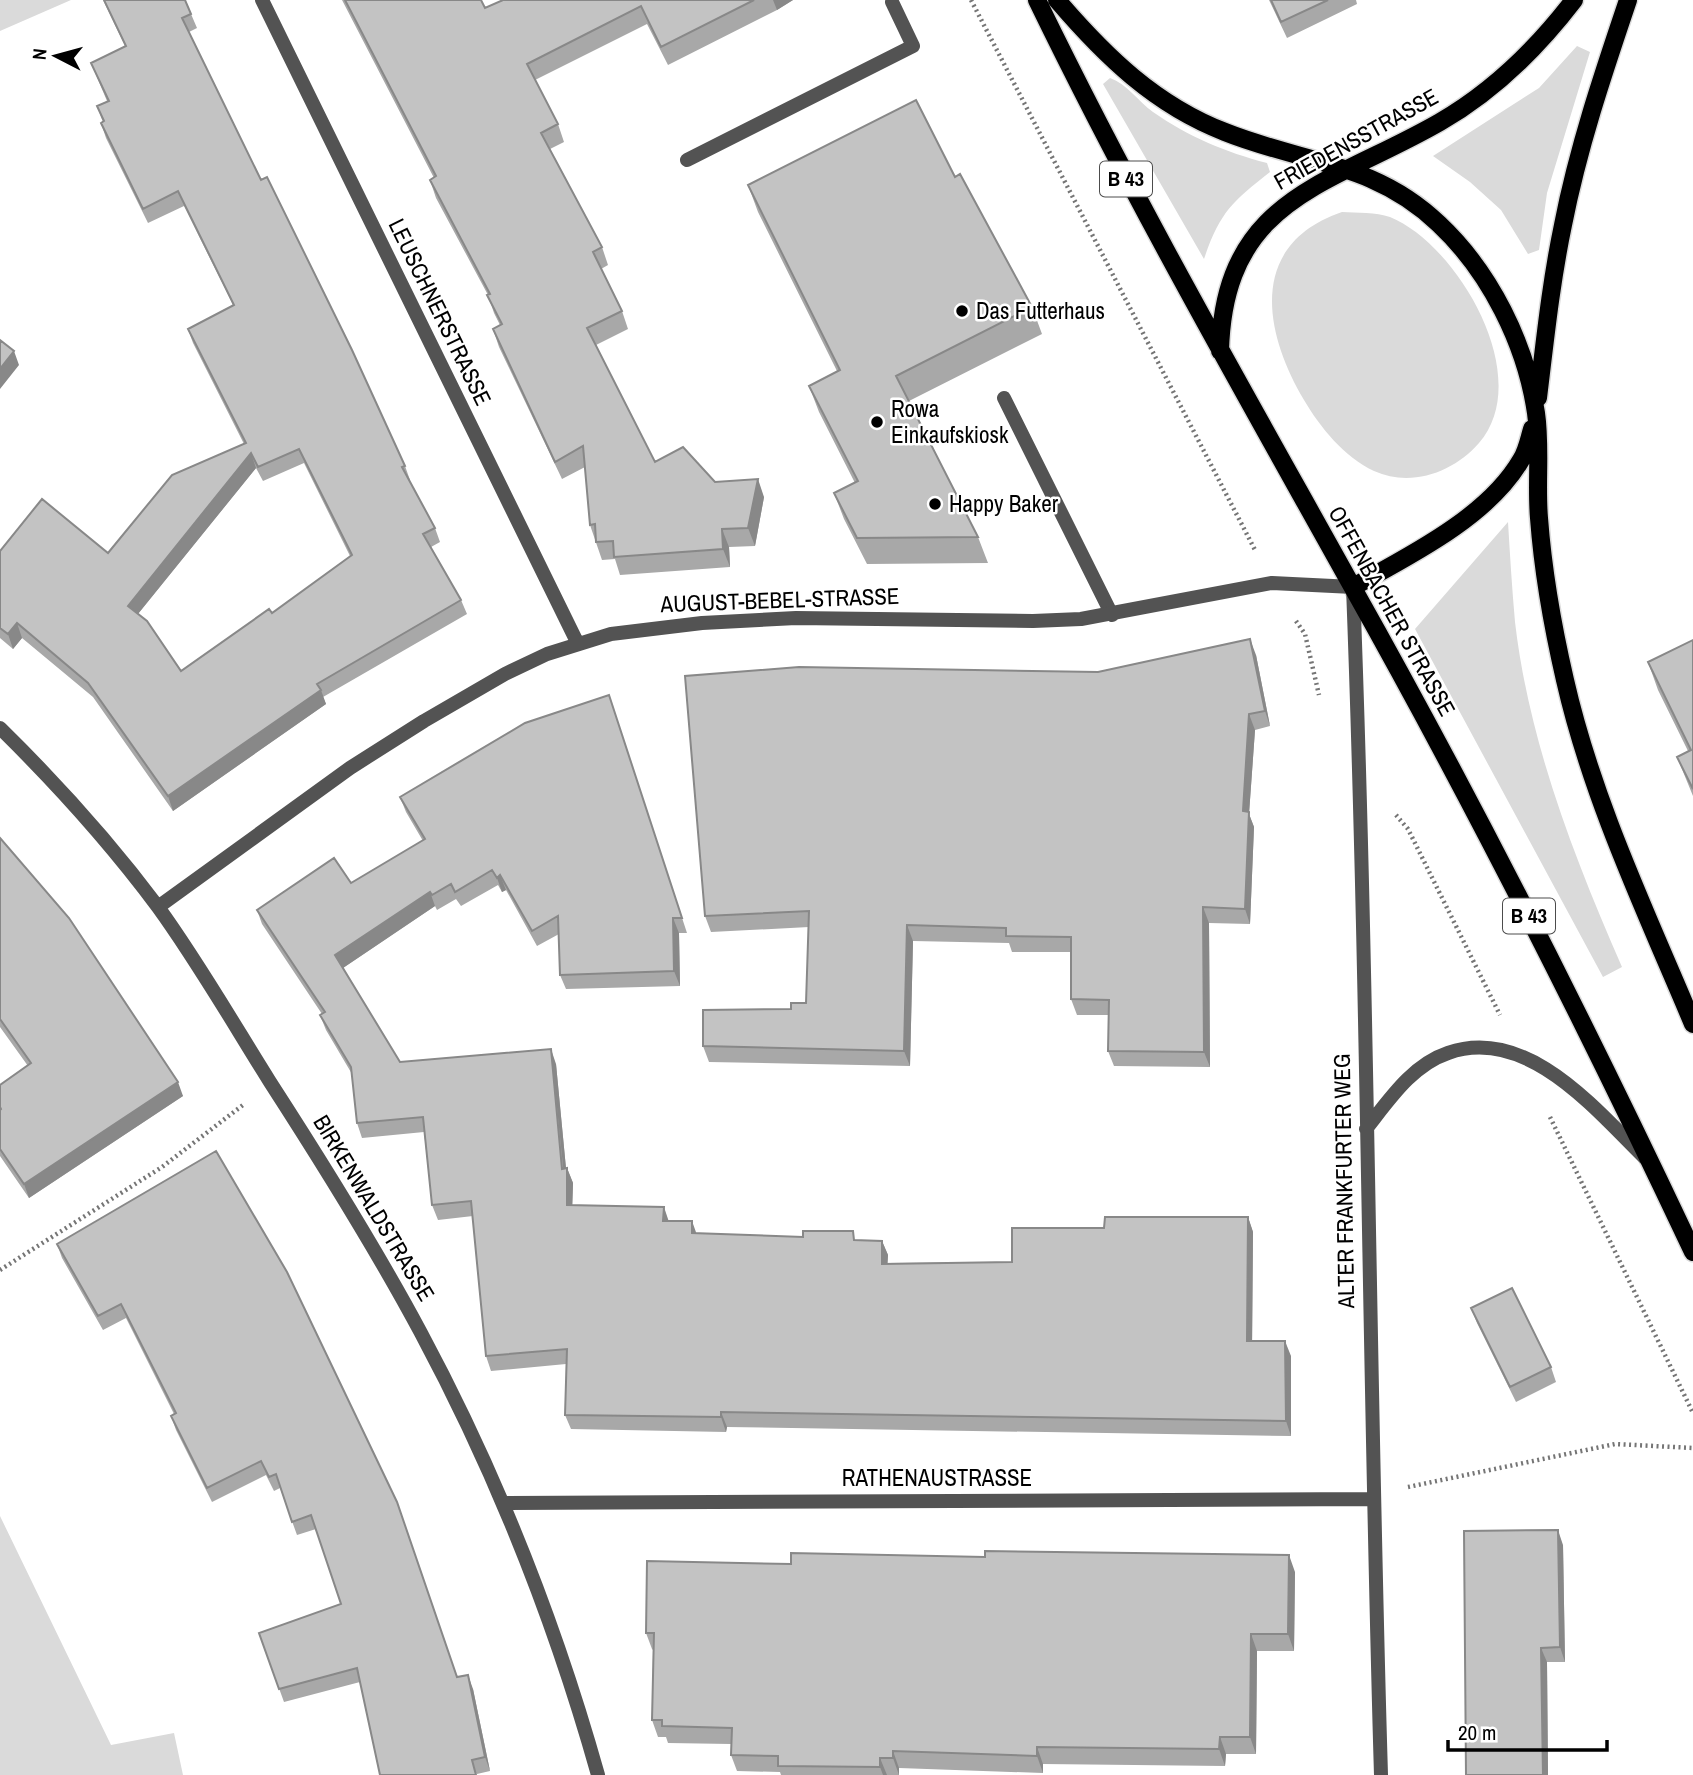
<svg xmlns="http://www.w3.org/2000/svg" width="1693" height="1775" font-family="'Archivo Narrow',sans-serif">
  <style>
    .green { fill: #dadada }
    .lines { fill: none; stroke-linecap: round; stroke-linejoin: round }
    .primary-casing { stroke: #dbdbdb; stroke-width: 21 }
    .path { stroke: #757575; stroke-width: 4.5; stroke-dasharray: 2 3.5; stroke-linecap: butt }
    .service { stroke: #535353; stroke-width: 14 }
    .minor { stroke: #535353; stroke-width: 14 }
    .primary { stroke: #000; stroke-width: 18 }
    .wall { fill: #a8a8a8; fill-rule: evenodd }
    .shaded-wall { fill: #888 }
    .building { fill: #c3c3c3; stroke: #888; stroke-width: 2; fill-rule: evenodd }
    .poi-dot { fill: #000; stroke: #fff; stroke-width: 2.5 }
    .labels { text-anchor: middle; stroke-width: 5; stroke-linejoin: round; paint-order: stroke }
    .shield { fill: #fff; stroke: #4c4c4c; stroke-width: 2 }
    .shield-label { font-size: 21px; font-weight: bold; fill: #000 }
    .street-label { font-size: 23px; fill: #000; stroke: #fff }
    .poi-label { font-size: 23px; fill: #000; stroke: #fff; text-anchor: start }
  </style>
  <rect width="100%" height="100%" fill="#fff"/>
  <path class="green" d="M0,0H71L0,31Z
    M1577,46L1590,52L1547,193L1539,250L1528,254L1501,210L1470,182L1433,156L1539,88Z
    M1110,78C1127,84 1138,101 1153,112C1189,137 1225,152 1267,163L1270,172C1232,202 1220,212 1204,259L1103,84Z
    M1342,212C1357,213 1376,212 1390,217C1457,244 1536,377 1479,443C1454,472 1411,488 1374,471C1344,457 1320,427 1304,400C1263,331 1248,244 1342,212Z
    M1508,522C1510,555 1512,589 1515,622C1529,742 1574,857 1622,967L1603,977L1415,629Z
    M0,1516L111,1745L174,1733L183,1775H0Z"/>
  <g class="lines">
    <g class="primary-casing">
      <path id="primary" d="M1037,0C1135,202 1244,392 1353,588C1475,805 1587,1027 1693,1252
        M1057,0C1105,56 1155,105 1225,132C1302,163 1375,162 1439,224C1490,272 1526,344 1536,413C1541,447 1536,484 1539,518C1543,572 1553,628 1565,680C1592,799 1646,912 1693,1024
        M1220,351C1224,197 1329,186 1440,122C1492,92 1538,47 1574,0
        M1538,398C1545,340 1551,282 1563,225C1578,148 1603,74 1628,0
        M1353,587C1409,556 1488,517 1521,460C1527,451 1529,439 1532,429"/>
    </g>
    <path class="path" d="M971,0L1255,550
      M1296,621L1305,634L1319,695
      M1396,815L1408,829L1500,1015
      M1550,1117L1693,1413
      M0,1270L162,1167L243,1105
      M1408,1487L1615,1444L1693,1448"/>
    <path class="service" d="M687,160L913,46L892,2
      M1004,398L1112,615"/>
    <path class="minor" d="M262,0L578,644
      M0,728C56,783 111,844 158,907C198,962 233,1023 270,1082C323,1164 375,1247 421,1333C496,1473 555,1622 598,1775
      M158,907L350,768L424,721L505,674L547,654L611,634L702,623L796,618L1033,621L1081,619L1272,583L1353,587C1368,983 1369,1379 1381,1775
      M1366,1129C1389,1100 1412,1065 1448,1053C1527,1025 1596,1110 1645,1158
      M503,1503L1372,1499"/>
    <use href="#primary" class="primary"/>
  </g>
  <path class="wall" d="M103,0H185L197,28L189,32L261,180L405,466L410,480L409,481L435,528L440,542L431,547L461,600L467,614L323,697L326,704L173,811L93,697L22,638L13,649L0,638V551L108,553L244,444L193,343L188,329L233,305L184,206L148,223L106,138L101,123L103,122L97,106L107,101L91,63L125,46ZM304,463L350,556L272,613L181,671L138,614L256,468L263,481Z
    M342,0H481L485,8L503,0H793L777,10L668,65L647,24L535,80L558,124L564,142L550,149L602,247L608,265L601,269L622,311L628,329L596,345L655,462L764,497L755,546L729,547L730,567L620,575L615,559L602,560L590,525L585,467L562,479L499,347L493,329L500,325L494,313L488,295L436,198L430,180L434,178Z
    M1269,0H1356L1357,4L1287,38Z
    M955,177L1032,307L1042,334L909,401L978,537L988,563L867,564L844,519L834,493L855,483L819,412L809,386L837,371L758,212L748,185Z
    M1693,640V796L1677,757L1688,751L1658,690L1648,662Z
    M1256,655L1270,726L1255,730L1249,814L1254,827L1250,924L1209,923L1210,1067L1114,1066L1108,1051L1109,1015H1077L1071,999V952H1012L1009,943L913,941L910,1066L709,1062L703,1046L791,1009L806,1003L809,927L711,932L705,916L1098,672Z
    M614,710L687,933H679L680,986L566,989L560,975L559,934L537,946L506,890L502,892L498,885L461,906L456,899L437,910L435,906L343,968L400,1062L556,1064L566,1168H567L573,1183L572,1205L669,1221L696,1233L882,1241L888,1255L887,1263L1012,1262L1104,1228L1248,1217L1253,1232L1252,1341L1291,1356V1436L727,1427L726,1432L571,1429L565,1415L566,1364L491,1371L486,1356L473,1216L438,1220L432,1205L424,1132L362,1138L357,1123L352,1074L326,1030L320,1015L322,1014L262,924L257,910L351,883L423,841L406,812L400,797Z
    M0,838L183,1096L29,1198L0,1156V1085L28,1066L0,1027Z
    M216,1151L457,1677L473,1689L490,1771L477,1774L360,1682L284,1702L259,1633L341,1604L316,1529L297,1535L280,1488L274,1491L266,1475L212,1502L176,1430L171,1416L174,1414L126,1318L103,1330L62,1258L57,1244Z
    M1471,1308L1551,1367L1556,1382L1516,1402L1477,1323Z
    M1563,1545L1565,1662H1547L1548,1775H1466Z
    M1295,1572L1294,1651H1257L1256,1754H1226L1225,1766L1043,1764V1773L899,1768V1775H781L780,1772L737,1771L731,1755V1744L668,1743L666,1737H658L652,1720L653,1650L652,1649L646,1633Z"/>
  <path class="shaded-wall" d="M773,0H793L777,10Z
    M14,351L19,365L0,389V369Z
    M251,453L256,468L133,620L128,606Z
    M758,479L764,497L755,546L748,528Z
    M722,529L729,547L730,567L723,549Z
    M17,623L22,638L13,649L8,634Z
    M1250,639L1256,655L1270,726L1265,711Z
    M321,690L326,704L173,811L168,796Z
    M1249,714L1255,730L1249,814L1254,827L1250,924L1245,909L1243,811Z
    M500,875L506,890L502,892L497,878Z
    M430,892L435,906L340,970L335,955Z
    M1203,907L1209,923L1210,1067L1204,1052Z
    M673,918L679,933L680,986L674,971Z
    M907,925L913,941L910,1066L904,1051Z
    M551,1049L556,1064L567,1179V1168L573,1183L572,1220L567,1205Z
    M178,1082L183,1096L29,1198L24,1184Z
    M664,1207L669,1222L663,1221Z
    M1248,1217L1253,1232L1252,1356L1247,1341Z
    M692,1221L697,1235L692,1233Z
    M882,1241L888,1255L887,1278L882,1264Z
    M1285,1341L1291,1356V1436L1286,1421Z
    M721,1412L727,1427L726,1432L721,1417Z
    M1558,1530L1563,1545L1565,1662L1560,1647Z
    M1289,1555L1295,1572L1294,1651L1288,1634Z
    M1251,1634L1257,1651L1256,1754L1250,1737Z
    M1541,1648L1547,1662L1548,1775H1543Z
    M468,1675L473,1689L490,1771L485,1757Z
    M1220,1737L1226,1754L1225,1766L1219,1749Z
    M1037,1747L1043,1764V1773L1037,1756Z
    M893,1751L899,1768V1775L893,1758Z
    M880,1758L887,1775H883L880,1767Z"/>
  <path class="building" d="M104,0H185L191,14L182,18L261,180L267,177L352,350L405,466L402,467L435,528L423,534L461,600L317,684L321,690L168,796L88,683L17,623L8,634L0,628V551L42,499L108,553L172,475L246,443L188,329L234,305L178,191L143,209L101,123L104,121L97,106L109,101L91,63L126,46ZM299,449L352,555L272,613L269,609L181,671L147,621L128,606L251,453L258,467Z
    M345,0H481L485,8L503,0H754L661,47L641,6L527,64L558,124L541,133L602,247L593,252L622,311L587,328L655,462L683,447L715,482L758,479L748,528L722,529L723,549L614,557L613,541L596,542L595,524L590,525L583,446L555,462L493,329L502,324L487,295L490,294L430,180L436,176Z
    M1271,0H1328L1281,22Z
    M916,100L955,177L960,174L1032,307L896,376L978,537L857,538L834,493L858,481L809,386L840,370L748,185Z
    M0,340L14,351L0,369Z
    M1250,639L1265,711L1249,714L1243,811L1249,812L1245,909L1203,907L1204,1052L1108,1051L1109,1000L1071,999V937L1006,936V928L907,925L904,1051L703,1046V1010L791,1009V1003H806L809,911L705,916L685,676L799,667L1098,672Z
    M1693,640V789L1677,757L1691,750L1648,662Z
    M609,695L682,918H673L674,971L560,975L558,916L532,931L500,875L497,878L492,870L455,892L451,884L432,895L430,892L335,955L400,1062L551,1049L562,1169L567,1168V1205L664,1207L663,1221H692V1233L803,1237V1231H853L854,1240L882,1241V1264L1012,1262V1228H1104L1105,1217H1248L1247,1341H1285L1286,1421L721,1412V1417L565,1415L567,1349L486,1356L471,1201L432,1205L423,1117L357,1123L351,1067L320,1015L325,1012L257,910L334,858L351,883L425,839L400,797L525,723Z
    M0,838L69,918L178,1082L24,1184L0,1149V1110L1,1109L0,1107V1085L31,1063L0,1019Z
    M216,1151L287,1272L397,1502L457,1677L468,1675L485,1757L472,1760L476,1775H380L357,1668L279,1689L259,1633L341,1604L311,1515L292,1522L276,1474L269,1477L261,1461L207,1488L171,1416L176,1413L121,1304L98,1316L57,1244Z
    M1512,1288L1551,1367L1510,1387L1471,1308Z
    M1558,1530L1560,1647L1541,1648L1543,1775H1466L1464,1531Z
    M985,1551L1289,1555L1288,1634H1251L1250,1737H1220L1219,1749L1037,1747V1756L893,1751V1758H880V1767L778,1766V1756L731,1755L732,1728L662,1726V1720H652L654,1633H646L647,1561L791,1564V1553L985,1557Z"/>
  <g class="poi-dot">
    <circle cx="962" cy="311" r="7"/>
    <circle cx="877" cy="422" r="7"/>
    <circle cx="935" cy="504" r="7"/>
  </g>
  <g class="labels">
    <g class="shield">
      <rect x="1100" y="161.5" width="52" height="35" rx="5"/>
      <rect x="1503" y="898.5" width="52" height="35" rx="5"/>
    </g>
    <g class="shield-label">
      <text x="1126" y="186">B 43</text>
      <text x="1529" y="923">B 43</text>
    </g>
    <g class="street-label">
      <text transform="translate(1356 139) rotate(-29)" y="8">FRIEDENSSTRASSE</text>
      <text transform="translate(440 312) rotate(64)" y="8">LEUSCHNERSTRASSE</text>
      <text transform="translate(780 600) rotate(-2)" y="8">AUGUST-BEBEL-STRASSE</text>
      <text transform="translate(1392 611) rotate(61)" y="8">OFFENBACHER STRASSE</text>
      <text transform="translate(1344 1181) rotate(-91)" y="8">ALTER FRANKFURTER WEG</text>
      <text transform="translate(374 1208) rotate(59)" y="8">BIRKENWALDSTRASSE</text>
      <text x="937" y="1486">RATHENAUSTRASSE</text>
    </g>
    <g class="poi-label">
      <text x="976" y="319">Das Futterhaus</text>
      <text x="891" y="417">Rowa<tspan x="891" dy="26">Einkaufskiosk</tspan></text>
      <text x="949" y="512">Happy Baker</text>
    </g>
  </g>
  <g transform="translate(56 56) rotate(276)" stroke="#ffffff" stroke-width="5" paint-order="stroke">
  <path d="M0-5L12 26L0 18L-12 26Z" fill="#000000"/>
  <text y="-10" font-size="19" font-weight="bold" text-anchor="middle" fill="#000000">N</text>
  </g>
  <path d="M1448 1740v10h159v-10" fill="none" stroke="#000000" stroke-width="3.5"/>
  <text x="1458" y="1740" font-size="21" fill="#000000" stroke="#ffffff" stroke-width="5" paint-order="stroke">20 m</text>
</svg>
